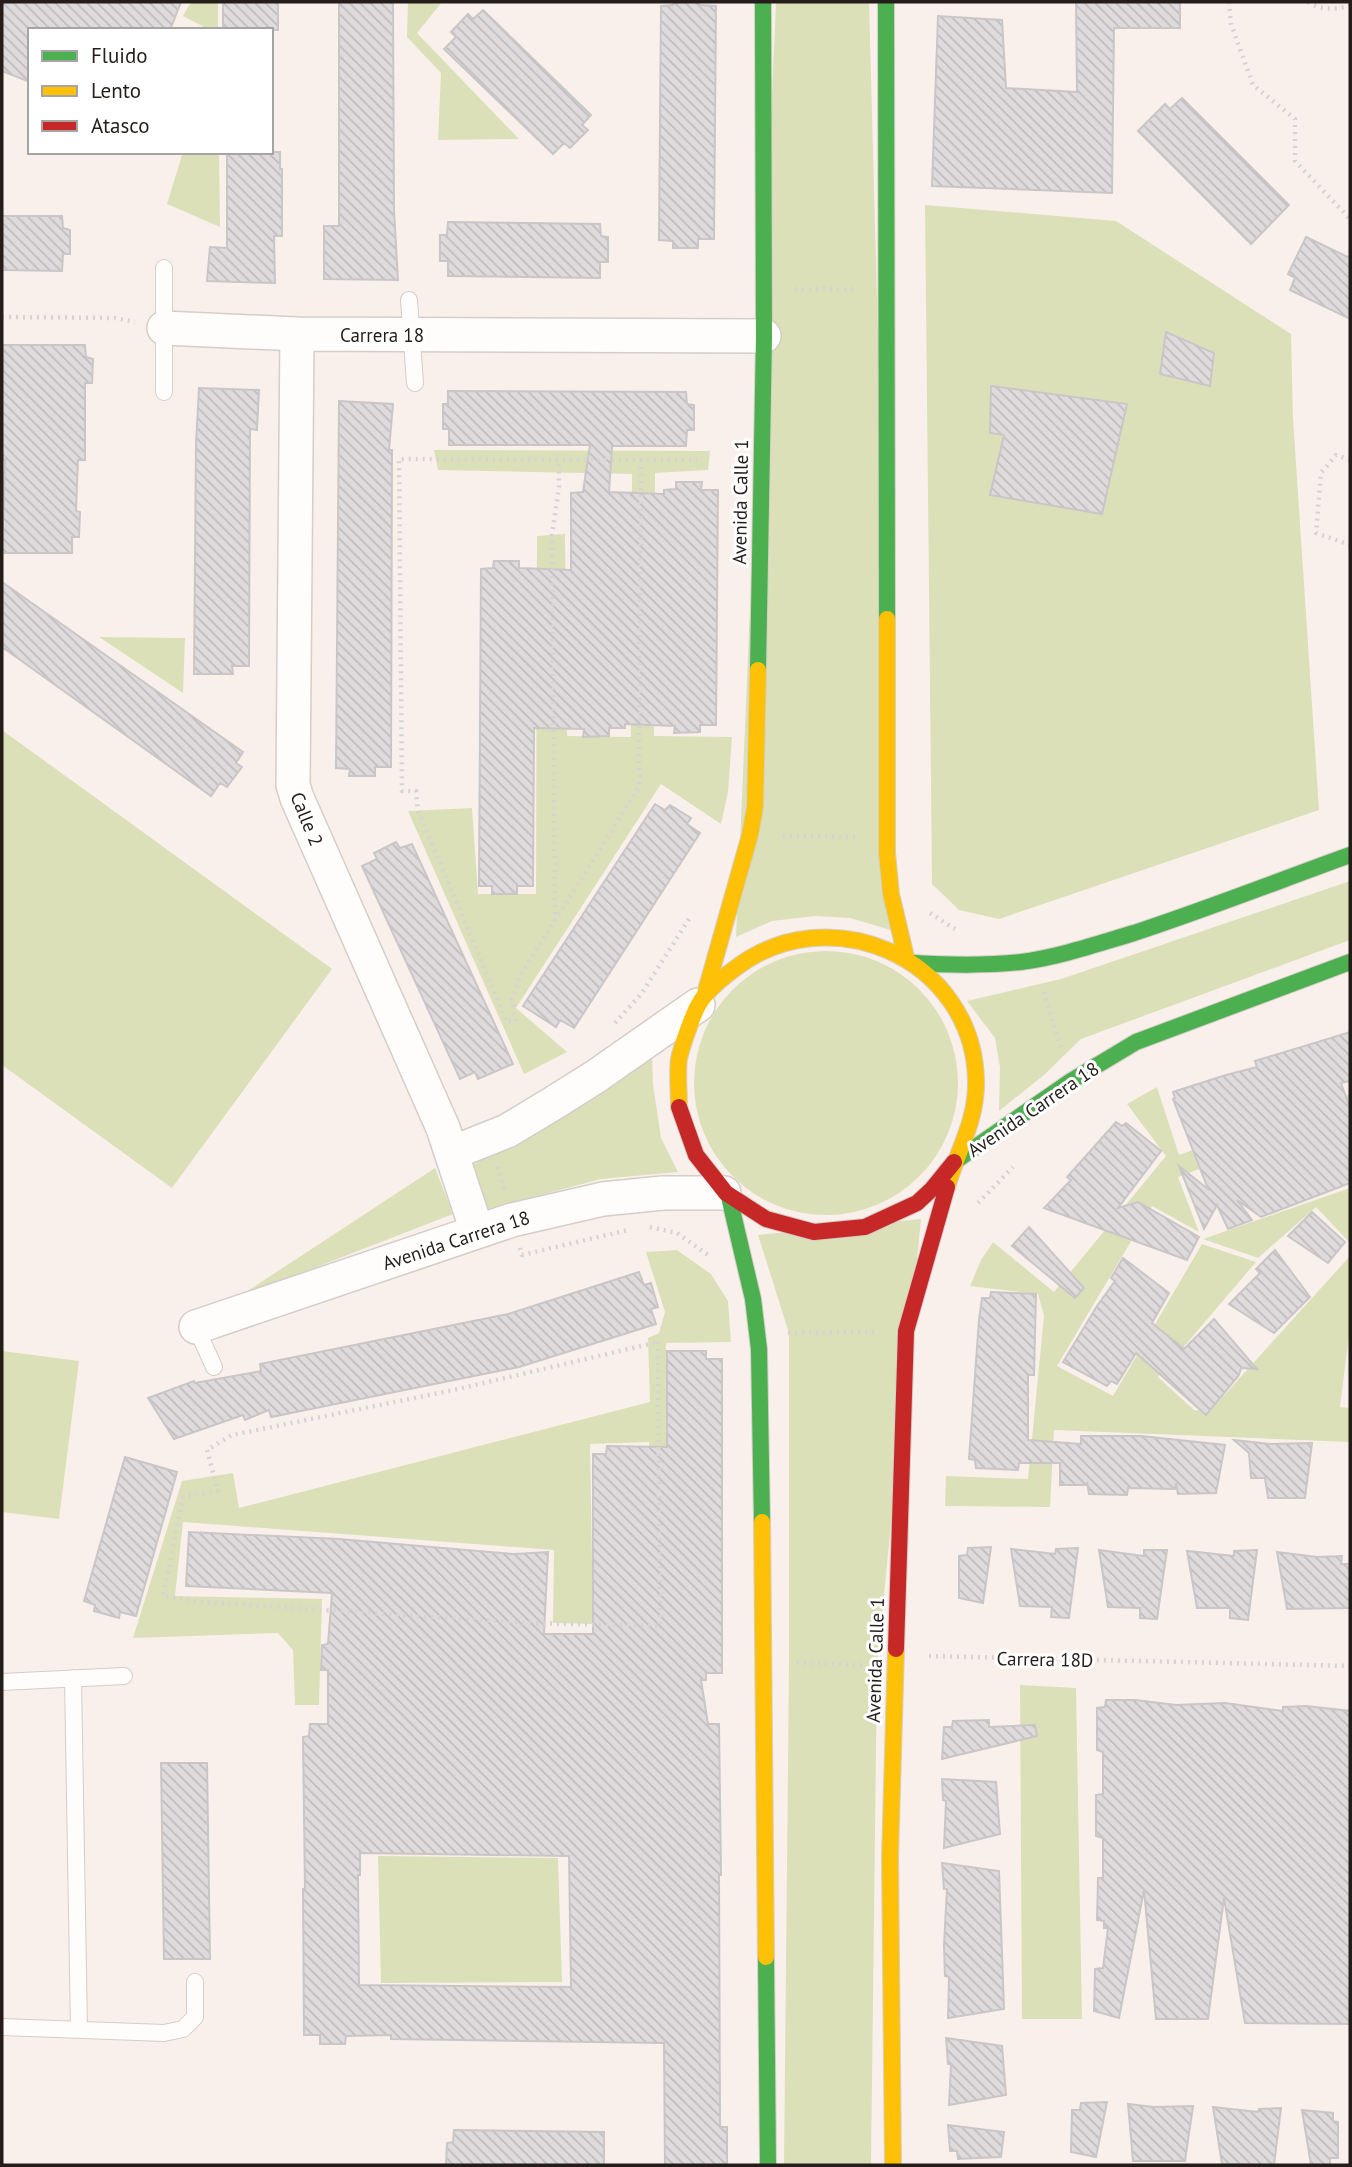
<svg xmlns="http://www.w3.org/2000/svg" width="1352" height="2167" font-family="'PT Sans',sans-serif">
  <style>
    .green { fill: #dce0b9 }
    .building { fill: url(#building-back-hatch); stroke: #cac6c7; stroke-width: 2; fill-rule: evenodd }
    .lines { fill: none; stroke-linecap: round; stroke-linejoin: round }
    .lane-casing { stroke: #d5cdc8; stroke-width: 18 }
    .street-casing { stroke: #d5cdc8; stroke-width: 36 }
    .fast-casing { stroke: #d5cdc8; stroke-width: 18 }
    .slow-casing { stroke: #d5cdc8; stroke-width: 18 }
    .jam-casing { stroke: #d5cdc8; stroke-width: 18 }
    .path { stroke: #d6d3d2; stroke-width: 4.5; stroke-dasharray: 2 5; stroke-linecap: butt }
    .lane { stroke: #fefdfc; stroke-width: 16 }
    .street { stroke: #fefdfc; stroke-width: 33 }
    .fast { stroke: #4caf50; stroke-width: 16 }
    .slow { stroke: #ffc107; stroke-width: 16 }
    .jam { stroke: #c62828; stroke-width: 16 }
    .labels { text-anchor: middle; stroke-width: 6; stroke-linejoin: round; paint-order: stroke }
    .street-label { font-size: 19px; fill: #241d19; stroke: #fff }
  </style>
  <defs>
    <pattern id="building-back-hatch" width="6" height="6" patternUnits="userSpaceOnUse" patternTransform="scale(1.75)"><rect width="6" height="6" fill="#dfdbdd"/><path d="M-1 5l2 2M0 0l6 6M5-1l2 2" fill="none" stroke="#bfbcbd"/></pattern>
  </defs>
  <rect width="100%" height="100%" fill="#f9f0eb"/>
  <path class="green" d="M191,2H218V30H210L183,16Z
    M408,2H442L417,33L519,139L438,140L441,73L407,37Z
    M776,2H869L894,931L850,918L815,916L772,921L736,937Z
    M183,152H219L220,227L167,204Z
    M925,205L1116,221L1291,334L1293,418L1319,810L999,919L959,910L932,884Z
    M434,450L710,451L708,470L655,473L654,736L732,737L728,792L721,824L661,784L516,1008L567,1052L524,1074L408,811L472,808L478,894H536L537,536L565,534L567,736L631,737L632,474L438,470Z
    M99,637L185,638L183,693Z
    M2,730L332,969L172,1188L2,1065Z
    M1350,881V940L1081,1039L1044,1075L999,1111L1000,1067L995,1038L967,1001L1061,979Z
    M694 1083a132 132 0 1 1 264 0a132 132 0 1 1-264 0Z
    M652,1054L653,1084L661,1138L678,1172L601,1179L488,1209L470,1167Z
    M1157,1087L1179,1155L1350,1094V1112L1178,1177L1199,1232L1152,1206L1057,1366L1113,1396L1202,1244L1256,1262L1158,1377L1194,1410L1210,1411L1350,1256V1327L1340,1407L1350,1408V1442L1054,1430L1050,1507L945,1506L946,1476L1028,1479L1044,1316L1038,1294L970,1286L981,1260L993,1242L1054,1292L1166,1156L1127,1104Z
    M435,1168L453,1214L237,1298Z
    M1350,1188V1243L1316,1207L1258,1258L1203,1239Z
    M921,1219L877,1666L871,2165H784L789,1662V1333L758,1235Z
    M677,1250L711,1274L728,1301L731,1342L666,1343V1691L656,1690L649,1442L590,1444L593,1624L553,1623L554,1550L183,1522L175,1596L322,1599L319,1705H295L293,1650L278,1633L133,1638L182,1481L233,1473L239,1508L650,1402L648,1338L659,1333L665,1312L646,1252Z
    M2,1351L79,1361L59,1519L2,1512Z
    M1020,1685L1076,1688L1082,2019H1022Z
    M378,1856L558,1858L562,1982L381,1983Z"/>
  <path class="building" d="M2,2H181L170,30H30V82L2,71Z
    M223,2H278V30H223Z
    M339,2H393L394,210L398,280L324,279V226H339Z
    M674,2H699V5L716,6L714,239H698V248H673V241L659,240L661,6L673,5Z
    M1076,2H1180V28H1114L1112,193L932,186L938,16L1002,20L1006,88L1077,92Z
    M483,10L591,115L582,125L588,130L570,148L564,143L553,154L444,49L456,37L451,32L468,14L473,19Z
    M1182,98L1289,205L1251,244L1138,131L1165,104L1170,109Z
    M227,152H280V169H282V236H274L275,283L207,281L210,247L227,248Z
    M2,216H62L63,228L70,230V254H63L62,271L2,270Z
    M448,222L600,224L601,236L608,237V262H600V278L448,276V261H440V235H447Z
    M1306,237L1350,258V319L1290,290L1295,278L1288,274Z
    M1166,332L1214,353L1210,386L1160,374Z
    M2,345H85L86,357L93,359L92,383H85V460H78L76,511L80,512L79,537H72V553H2L5,459L2,460Z
    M991,386L1127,404L1102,514L990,495L1004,435L990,433Z
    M199,388L259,390L257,430L250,429L249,666H232L233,674H194L196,444Z
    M448,391L686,392L687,404L694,405V430H687L686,446H612L609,492L664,494V490L676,489V482H702L701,490H718L716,725H700V732L674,733L675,726L625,724V728H609V736L583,737L584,729L534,728L533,886H517V894H492V886H479L481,569L493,568L494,561H519V568L571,570V493L583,492L590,445H449V429H443V404H448Z
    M339,401L393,404L389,450H392L391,767H375V776H349L350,769L336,768Z
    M2,582L243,752L236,763L242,767L227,787L220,783L211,796L2,647Z
    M655,804L665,810L670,805L691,818L687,824L700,833L574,1028L560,1020L556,1027L523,1006Z
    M396,842L400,848L412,844L513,1064L478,1079L475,1072L460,1079L362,866L377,859L374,853Z
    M1350,1032V1081L1341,1083L1350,1108V1183L1261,1217L1237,1200L1252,1220L1228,1229L1217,1205L1204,1229L1179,1166L1208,1189L1173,1099L1175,1098L1173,1092L1226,1075L1257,1067L1255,1061Z
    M1116,1122L1122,1126L1126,1123L1161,1151L1118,1208L1138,1202L1199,1237L1187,1260L1044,1208L1071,1180L1067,1177Z
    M1312,1212L1345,1242L1328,1263L1288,1236Z
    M1029,1227L1084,1288L1075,1298L1012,1246Z
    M1275,1250L1310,1297L1274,1333L1229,1304L1260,1273L1256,1269Z
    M1123,1258L1169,1293L1152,1323L1184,1349L1214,1319L1257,1369L1241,1368L1239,1375L1206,1415L1136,1353L1117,1384L1111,1381L1107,1386L1063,1362L1097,1306L1115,1281L1111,1278Z
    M639,1272L644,1285L651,1283L658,1307L651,1309L656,1324L519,1367L271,1417L269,1410L245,1420L243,1415L174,1439L148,1398L194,1381L195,1383L261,1371L260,1364L508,1314Z
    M991,1292L1036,1294L1034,1375H1028V1440L1081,1444V1436H1141L1225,1445L1216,1493L1178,1494L1176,1483L1175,1489L1128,1488L1127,1495L1089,1494L1087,1482V1485H1060V1463H1019L1018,1470L976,1468L975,1460L969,1459L979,1320L982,1298H990Z
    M667,1351H706V1359H722V1673H706V1680H701L708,1724H719L721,1875H719L720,2127H727V2165H665L664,2043L391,2039V2035L346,2036L345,2044H320V2035H304L303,1889H305L303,1737L309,1736L310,1724H328V1670H321L322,1645L328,1644L332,1593L186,1586L189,1532L339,1539L514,1554L548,1552L544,1634H593V1454H606L607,1446L667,1447ZM360,1853L569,1856L571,1987L359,1985L358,1875H360Z
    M1234,1440L1270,1444L1312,1443L1305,1498H1268L1265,1478H1251L1249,1453Z
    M125,1457L177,1472L136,1616L120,1612L119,1618L94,1611L95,1605L84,1601Z
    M991,1547L983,1603L959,1598V1556L967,1555L968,1548Z
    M1078,1548L1069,1618L1051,1617L1052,1607L1020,1606L1011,1549L1055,1554L1056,1549Z
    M1099,1550L1144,1556V1550H1167L1157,1619L1140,1618V1608L1108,1607Z
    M1257,1550L1248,1620L1230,1618V1608H1197L1187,1551L1234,1556V1551Z
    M1277,1552L1317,1557L1342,1556L1341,1564H1350V1608L1287,1609Z
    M1106,1700H1136L1176,1705L1225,1703L1283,1711V1707L1306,1706L1350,1711V2024L1245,2023L1224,1898L1208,2019H1156L1144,1890L1119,2018L1094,2011L1095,1969L1103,1968L1108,1928H1104V1921L1097,1920L1098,1878H1103V1838L1096,1836V1795L1103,1794V1752L1097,1750V1708L1105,1707Z
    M989,1720V1727L1035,1725L1037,1736L942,1759L944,1727H952L953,1721Z
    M161,1763H207L210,1959H164Z
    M942,1779L996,1782L1000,1834L944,1848L946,1801L943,1800Z
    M942,1863L999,1871L1004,2009L948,2018L949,1977L945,1976L944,1945L947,1889H944Z
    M946,2038L1002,2046L1006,2095L949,2105L951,2064H948Z
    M1107,2102L1096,2157L1071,2152L1072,2110H1080L1081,2103Z
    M1128,2104L1154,2107L1193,2106L1185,2161H1133Z
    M1213,2107L1258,2112L1259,2109L1281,2108L1274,2165L1222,2164Z
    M1302,2110L1333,2113V2121L1338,2122V2158H1330V2165H1311Z
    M948,2125L1004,2132L1001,2157L958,2159L957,2151H950Z
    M454,2130L604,2132V2165H446L447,2143L453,2142Z"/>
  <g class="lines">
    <g class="lane-casing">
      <path id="lane" d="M409,300L415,383
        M164,392V268
        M196,1327L214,1367
        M73,1678L79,2030
        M2,1682L124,1676
        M2,2027L164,2033L183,2029L195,2017V1982"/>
    </g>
    <g class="street-casing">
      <path id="street" d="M164,328L297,334L764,336
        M297,334L293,785L297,798L443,1128L477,1231
        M452,1153L507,1131L552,1104L595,1077L698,1005
        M196,1327L512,1220L603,1199L663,1193H724"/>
    </g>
    <g class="fast-casing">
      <path id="fast" d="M886,2L887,619
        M758,670L764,336L763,2
        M914,963C949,965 985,966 1021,962C1059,957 1097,944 1134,933C1207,909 1278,881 1350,855
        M954,1162L1071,1081L1136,1042L1350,962
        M729,1197L753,1299L759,1349L762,1522
        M766,1957L768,2165"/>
    </g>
    <g class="slow-casing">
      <path id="slow" d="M887,619V853L891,894L906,957
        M705,994L750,835L755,807L758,670
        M679,1107C679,1092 677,1074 679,1059C681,1048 693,1014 699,1004C706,991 721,979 733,970C827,895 973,957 976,1080C977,1121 958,1149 947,1187
        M762,1522L766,1957
        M893,2165L890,1857L896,1649"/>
    </g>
    <g class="jam-casing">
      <path id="jam" d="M679,1107L696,1155L726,1193L766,1219L814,1232L865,1227L917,1203L932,1189L954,1162
        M896,1649L906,1331L947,1187"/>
    </g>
    <path class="path" d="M1229,2L1231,24L1253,85L1295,119V161L1350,219
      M1308,2C1321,11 1336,9 1350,6
      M795,289H856
      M2,317L115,318L135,322
      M641,460L639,787L520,976L512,999L516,1021L507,1022L418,811L416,791H402L399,459L697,460
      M1350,460L1336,455L1321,473L1316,533L1350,545
      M783,836L855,837
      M930,913L955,929
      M555,921L552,535L559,487V460
      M1044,992L1062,1050
      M615,1023L642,993L689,919
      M498,1167L505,1192
      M978,1203L1013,1167
      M650,1227L677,1233L708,1255
      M520,1248L522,1255L628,1230
      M788,1333L874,1332
      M658,1342L660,1626L526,1623L202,1602L163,1596L183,1497L218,1491L207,1450L232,1435L454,1390Z
      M929,1656L1350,1666
      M797,1663L865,1665"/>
    <use href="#lane" class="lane"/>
    <use href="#street" class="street"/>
    <use href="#fast" class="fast"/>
    <use href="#slow" class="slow"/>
    <use href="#jam" class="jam"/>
  </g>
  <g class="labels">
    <g class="street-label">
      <text x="382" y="342">Carrera 18</text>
      <text transform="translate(740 502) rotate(-89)" y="7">Avenida Calle 1</text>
      <text transform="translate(307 819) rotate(68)" y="7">Calle 2</text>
      <text transform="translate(1033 1109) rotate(-34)" y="7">Avenida Carrera 18</text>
      <text transform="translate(456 1240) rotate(-18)" y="7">Avenida Carrera 18</text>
      <text transform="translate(1045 1659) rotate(1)" y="7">Carrera 18D</text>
      <text transform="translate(875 1660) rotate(-88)" y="7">Avenida Calle 1</text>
    </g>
  </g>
  <rect width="1352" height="2167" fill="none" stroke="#241d19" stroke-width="7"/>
  <rect x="28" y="28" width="245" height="126" fill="#ffffff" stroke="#a7a5a3" stroke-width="2"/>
  <rect x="42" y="51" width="35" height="10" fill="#4caf50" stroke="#a7a5a3" stroke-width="2"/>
  <text x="91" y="63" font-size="21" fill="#241d19">Fluido</text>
  <rect x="42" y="86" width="35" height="10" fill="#ffc107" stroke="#a7a5a3" stroke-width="2"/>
  <text x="91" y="98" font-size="21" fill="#241d19">Lento</text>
  <rect x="42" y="121" width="35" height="10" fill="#c62828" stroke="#a7a5a3" stroke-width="2"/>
  <text x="91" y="133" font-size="21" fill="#241d19">Atasco</text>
</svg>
